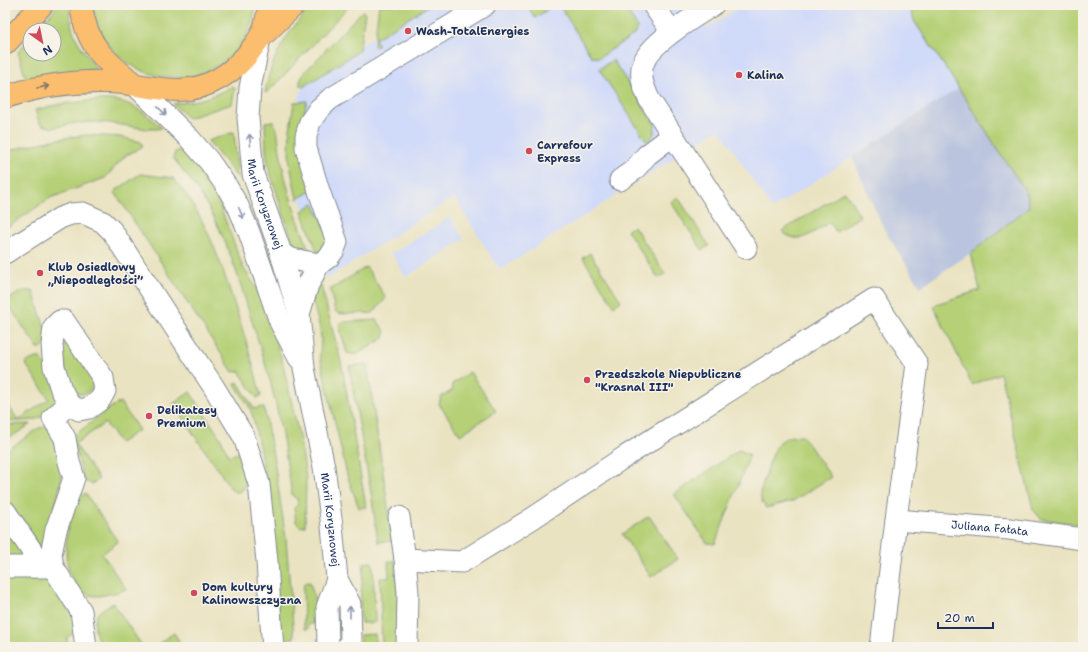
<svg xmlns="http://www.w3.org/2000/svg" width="1088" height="652" font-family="'Shantell Sans',sans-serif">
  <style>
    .built { fill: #d0daf9 }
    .industrial { fill: #bac4de }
    .green { fill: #b5d076; stroke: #68806a }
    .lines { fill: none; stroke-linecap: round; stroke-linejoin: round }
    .minor-casing { stroke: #828990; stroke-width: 23 }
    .major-casing { stroke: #828990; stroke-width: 24 }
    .minor { stroke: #fff; stroke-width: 21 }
    .major { stroke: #fbbd6e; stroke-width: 22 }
    .oneway { stroke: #806f65 }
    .oneway2 { stroke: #8d97ae }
    .poi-dot { fill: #d1495b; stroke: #f7f3e8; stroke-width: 1.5 }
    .labels { text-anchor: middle; stroke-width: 3; stroke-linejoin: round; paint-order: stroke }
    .poi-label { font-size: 11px; font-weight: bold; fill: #1b2f5e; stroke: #f7f3e8; text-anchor: start }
    .street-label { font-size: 11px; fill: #1b2f5e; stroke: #f7f3e8 }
  </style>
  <rect width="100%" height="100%" fill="#f7f3e8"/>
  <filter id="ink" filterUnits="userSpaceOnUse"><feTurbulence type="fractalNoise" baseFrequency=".025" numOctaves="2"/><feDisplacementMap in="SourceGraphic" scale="8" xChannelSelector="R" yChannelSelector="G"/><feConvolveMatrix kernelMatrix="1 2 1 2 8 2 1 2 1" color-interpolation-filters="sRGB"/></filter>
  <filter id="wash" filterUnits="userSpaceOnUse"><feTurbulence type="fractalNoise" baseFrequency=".012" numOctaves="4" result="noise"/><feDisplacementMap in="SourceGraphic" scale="16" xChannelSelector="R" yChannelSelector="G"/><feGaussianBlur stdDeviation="0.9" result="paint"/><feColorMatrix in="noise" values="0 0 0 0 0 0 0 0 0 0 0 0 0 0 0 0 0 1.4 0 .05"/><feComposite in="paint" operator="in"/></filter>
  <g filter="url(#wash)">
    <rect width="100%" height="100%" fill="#eae3c1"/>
    <path class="built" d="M427,5H692L707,28L742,5H910L914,21L959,88L772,209L719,129L500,270L454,197L327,279L297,190L292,120L306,77Z
      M450,217L464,239L406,277L390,251H391L393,253Z"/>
    <path class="industrial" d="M959,88L1004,159L1027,193L1029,207L971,253L920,287L884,229L852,157Z"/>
    <path class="green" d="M58,5H70C68,32 81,48 97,69L26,79L18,52L30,38V54H54V30H37Z
      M93,5H256C254,16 251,27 246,37C241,45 235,52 228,58C193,87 143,83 112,49C102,37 94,21 93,5Z
      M314,5H350L270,90L265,93C270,60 289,27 314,5Z
      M379,5H430L375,39L379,45L375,47L374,44Z
      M527,5H546L548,9L535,18Z
      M565,5H624L637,27L635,34L599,58L591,56L561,8Z
      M910,5H1083V525L1041,519L1033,509L1000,373L972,385L934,307L936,304L980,290L971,253L1029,207L1027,193L1004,159L949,73L914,21Z
      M362,11L365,13L359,51L303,87L300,86V81L304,73Z
      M613,60L655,124C655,134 654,135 647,142L599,69Z
      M232,86L235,88L232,104L188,118L173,104L175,103C195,102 215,97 232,86Z
      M99,100C106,100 112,100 118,101C135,104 150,117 162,128L157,129H147L109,123L95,122L75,123L52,128L42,125L39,122L35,110L61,104Z
      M307,101L304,114L311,191L297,199L290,165L289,153L290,129L294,102Z
      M273,121C279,129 278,141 280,151C285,187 298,221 311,255C303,252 297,248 292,240L269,169L266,152L265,122Z
      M234,132L238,178L208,141Z
      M87,135L120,137L141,142L143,146L131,153L126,155L105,178L50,198L5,229V152C32,144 59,138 87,135Z
      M185,148L203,171L214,190L243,267L260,294L267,314L282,360L292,404L302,451L306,478L305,526L300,527L296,522L294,508L298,504L297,499L292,495C287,465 283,435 276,405C269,374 259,343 249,312C238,275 226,238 207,205C197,188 185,173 173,158L175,152Z
      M140,174L173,178C181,188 190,198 196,210C210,234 220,261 229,288C241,323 252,359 261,396L257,398L239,371L233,372L116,194L115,191Z
      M845,191L860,216L836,232L830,222C814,231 799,248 782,231Z
      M678,197L709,246L702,250L671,202Z
      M314,203L331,241L318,254L302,211Z
      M634,226L665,274L658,278L627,230Z
      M590,253L621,301L614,306L583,258Z
      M366,267L367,268L386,298L373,313L344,314L337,313L335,311L330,290Z
      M319,278L342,366L366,507L359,508L347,475L320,357L321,339L320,328L311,296Z
      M22,291H33L47,334L46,345L38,349L6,301Z
      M377,320L385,332L384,338L356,355L347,353L339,325L342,322Z
      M68,343L95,377C93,390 88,397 74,393L67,383L62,349L64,345Z
      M35,358H41L49,373L59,399L55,410L35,420L5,422V401L18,420L49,399L25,363Z
      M367,364L393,541L378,542L371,493L349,366Z
      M470,372L496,411L460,435L439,404L441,397L453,390L452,384Z
      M238,382L254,409L262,407L264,408L275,466L286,539L294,638L281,640L266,480L253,417L250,408L235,384Z
      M190,392L221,439L229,456L241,452L249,486L243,487V490L239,492H235L232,490L173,404Z
      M120,402L139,430L120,443L105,423L75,444L99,479L92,484L84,481L72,437L110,408Z
      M31,424L5,441V425Z
      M46,427L52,429L62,468L60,488L52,518L40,548L5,503V468L8,465L5,461V452L39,428Z
      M793,436H802L805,439L831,477L793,501L766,508C763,503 760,499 760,492C764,480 772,451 779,443C783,439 788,437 793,436Z
      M739,450L750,455L715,544L707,543L674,494Z
      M85,493L118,542L102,554L126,589C120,592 115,593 109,594C105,595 100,596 96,596C55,594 61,512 85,493Z
      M649,516L678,559L651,577L622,534Z
      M5,519L27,555L5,561Z
      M388,561H396L398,607V647H382L380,578H389Z
      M371,562L373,564L375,622L373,623H361L360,604L364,563Z
      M5,573L48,577L83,628L67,637V647H5Z
      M310,582L317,608L319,624H308V629H304L303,589L304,583Z
      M113,603L143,647H100C97,637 90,621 99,612C102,609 108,606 113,603Z
      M174,633L183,647H160L158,644Z
      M375,634L376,647H361L360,635Z"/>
  </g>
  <g filter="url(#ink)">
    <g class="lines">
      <g class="minor-casing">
        <g id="minor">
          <path d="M653,5L672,32"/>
          <path d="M713,5C694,17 649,43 643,64C639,76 644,88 649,99L746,248"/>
          <path id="s1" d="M260,38L250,88L248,118L253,174L279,247L299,314L304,368L324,467L332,526L337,579L350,604L351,640L348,647"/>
          <path d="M134,84L189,138L209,161L227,187L238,206L249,232L280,322L299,358"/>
          <path d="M620,180L634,170L647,155L672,136"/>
          <path d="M5,253L60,218L71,214L83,213L92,217L103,222L112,231L215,389L244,437L259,484L267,561L271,624L273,647"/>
          <path d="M281,254L292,259L319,264"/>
          <path d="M299,314L308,285L319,264L329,257L334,250L337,242L319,191L306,148V136L310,122L319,109L330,99L485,5"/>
          <path d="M60,321H64L103,378L105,391L100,400L89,408L79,410L69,404L61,389L54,367L52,345L54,327Z"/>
          <path d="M69,404L53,418L65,438L69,462L74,478L56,530L51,554L53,567L81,611L86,647"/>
          <path d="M5,511L32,551L34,567H53"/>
          <path d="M399,517L405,559L408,593L407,647"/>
          <path id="s2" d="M896,520L1009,529L1083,539"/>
          <path d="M405,559L462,562L533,518L626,456L874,299L917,364L897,511L881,647"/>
          <path d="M5,567H34"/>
          <path d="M329,647L328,645L327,607L337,579"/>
        </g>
      </g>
      <g class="major-casing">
        <path id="major" d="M81,5C86,45 104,60 134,84
          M261,37L294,5
          M5,44L42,5
          M5,97C38,86 72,81 107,82C131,82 155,90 179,90C209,90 236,71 253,47C255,44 258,41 260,37C265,28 268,16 269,5"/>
      </g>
      <use href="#minor" class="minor"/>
      <use href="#major" class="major"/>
    </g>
    <defs><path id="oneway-shaft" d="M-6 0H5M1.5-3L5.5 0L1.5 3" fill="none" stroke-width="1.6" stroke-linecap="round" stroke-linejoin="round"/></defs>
    <use class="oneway" href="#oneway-shaft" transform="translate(43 87) rotate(-11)"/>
    <g class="oneway2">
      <use href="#oneway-shaft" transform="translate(162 111) rotate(44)"/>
      <use href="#oneway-shaft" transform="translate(250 140) rotate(-95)"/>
      <use href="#oneway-shaft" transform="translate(241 213) rotate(67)"/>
      <use href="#oneway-shaft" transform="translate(350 612) rotate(-91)"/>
    </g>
  </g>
  <g class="poi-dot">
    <circle cx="408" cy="31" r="4"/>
    <circle cx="739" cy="75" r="4"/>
    <circle cx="529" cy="151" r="4"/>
    <circle cx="40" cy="273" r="4"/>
    <circle cx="587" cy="380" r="4"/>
    <circle cx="149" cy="416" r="4"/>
    <circle cx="194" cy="593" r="4"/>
  </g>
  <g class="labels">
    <g class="poi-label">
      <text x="416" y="35">Wash-TotalEnergies</text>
      <text x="747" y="79">Kalina</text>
      <text x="537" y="149">Carrefour<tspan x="537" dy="13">Express</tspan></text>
      <text x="48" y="271">Klub Osiedlowy<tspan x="48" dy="13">„Niepodległości”</tspan></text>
      <text x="595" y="378">Przedszkole Niepubliczne<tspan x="595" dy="13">"Krasnal III"</tspan></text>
      <text x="157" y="414">Delikatesy<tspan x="157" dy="13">Premium</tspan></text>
      <text x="202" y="591">Dom kultury<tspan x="202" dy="13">Kalinowszczyzna</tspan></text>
    </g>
    <g class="street-label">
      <text dy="4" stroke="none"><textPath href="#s1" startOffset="169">Marii Koryznowej</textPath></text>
      <text dy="4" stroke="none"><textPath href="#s1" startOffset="493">Marii Koryznowej</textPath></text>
      <text dy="4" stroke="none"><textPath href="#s2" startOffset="94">Juliana Fałata</textPath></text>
    </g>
  </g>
  <rect width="1088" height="652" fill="none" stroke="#f7f3e8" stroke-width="20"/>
  <g transform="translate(42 42) rotate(147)"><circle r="19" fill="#f7f3e8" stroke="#9fa5b1"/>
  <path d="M0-3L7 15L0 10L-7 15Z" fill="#d1495b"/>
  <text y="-6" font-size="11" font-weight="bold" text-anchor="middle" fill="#1b2f5e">N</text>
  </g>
  <path d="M938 622v6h55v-6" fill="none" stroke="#1b2f5e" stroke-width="2"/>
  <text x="944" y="622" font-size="12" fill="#1b2f5e" stroke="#f7f3e8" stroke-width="3" paint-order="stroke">20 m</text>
</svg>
